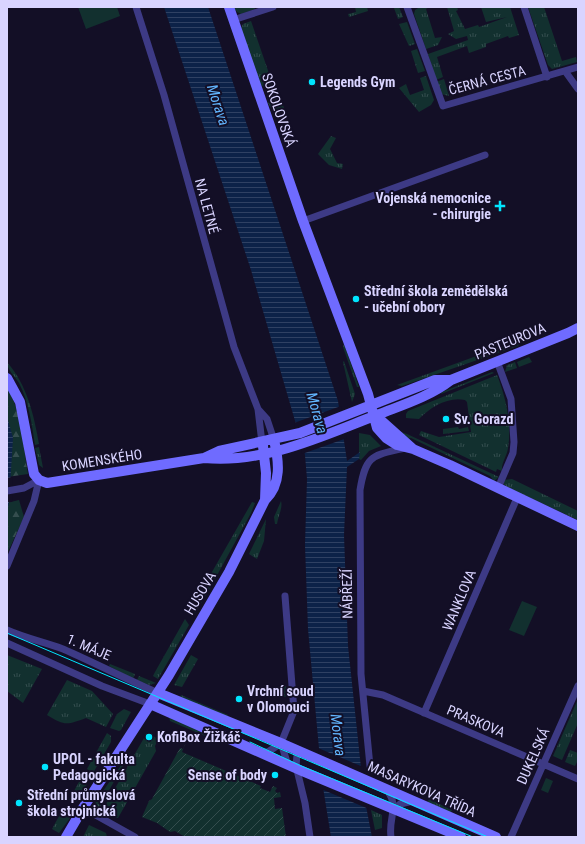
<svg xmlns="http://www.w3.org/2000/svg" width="585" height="844" font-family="'Roboto Condensed',sans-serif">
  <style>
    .grass { fill: url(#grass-tufts) }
    .forest { fill: url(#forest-firs) }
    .garden { fill: url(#garden-furrows) }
    .pitch { fill: #12302f }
    .water { fill: url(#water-rules) }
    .pier { fill: #130f26 }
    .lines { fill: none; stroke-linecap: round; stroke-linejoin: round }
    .street { stroke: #3d3a85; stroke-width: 7 }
    .secondary { stroke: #6f6bff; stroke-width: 10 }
    .tram { stroke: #00e5ff; stroke-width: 1 }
    .poi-dot { fill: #00e5ff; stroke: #130f26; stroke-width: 1.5 }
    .labels { text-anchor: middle; stroke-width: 4; stroke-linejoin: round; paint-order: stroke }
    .street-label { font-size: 14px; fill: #d9d4ff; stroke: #130f26 }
    .poi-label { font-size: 14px; font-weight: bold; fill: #d9d4ff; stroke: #130f26; text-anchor: start }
    .water-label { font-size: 15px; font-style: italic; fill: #62b6ff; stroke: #130f26 }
  </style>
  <defs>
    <pattern id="grass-tufts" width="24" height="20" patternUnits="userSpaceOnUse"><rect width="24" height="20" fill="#12302f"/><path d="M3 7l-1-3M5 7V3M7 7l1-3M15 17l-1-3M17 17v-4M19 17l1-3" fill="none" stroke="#344d4e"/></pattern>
    <pattern id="forest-firs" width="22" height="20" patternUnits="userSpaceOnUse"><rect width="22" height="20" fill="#12302f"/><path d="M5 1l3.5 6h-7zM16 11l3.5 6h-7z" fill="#344d4e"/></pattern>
    <pattern id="garden-furrows" width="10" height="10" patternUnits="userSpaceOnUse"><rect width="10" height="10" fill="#12302f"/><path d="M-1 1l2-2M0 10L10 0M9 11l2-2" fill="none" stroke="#344d4e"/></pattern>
    <pattern id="water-rules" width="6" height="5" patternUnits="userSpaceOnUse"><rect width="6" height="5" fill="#0c2248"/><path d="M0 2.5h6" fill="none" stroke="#2f4163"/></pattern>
  </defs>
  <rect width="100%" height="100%" fill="#130f26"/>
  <path class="grass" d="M233,7H254L255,9L241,14L237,12Z
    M355,7H367L368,11L349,17L348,14L356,12Z
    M391,7H399L403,17L398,19L394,8Z
    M429,7L426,9L435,38L442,37L438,45L426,49L414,14L415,10L420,7Z
    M447,7H457L458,10L456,11L465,29L478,25L479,27L507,17L486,22L481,7H510L519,35L509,38L508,36L486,44V47L469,53L467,46L437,57L443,77L436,80L428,54L468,40L467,36L456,39L448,34L454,31Z
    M528,7H544L562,61L576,57L577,62L552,69L548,65Z
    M251,21L274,88H265L259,83L241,28L243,24Z
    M407,22L415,44L409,46L399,24Z
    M417,49L425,71L418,73L411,51Z
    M426,76L434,100L431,105L419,112L399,88L406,84L410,95L424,90L420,78Z
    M444,79L449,96L441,94L436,82Z
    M279,93L284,108L278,110L277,114L276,111L273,112L268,103L272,96Z
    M331,136L336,138L330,149L337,163L343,164L342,169L329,165L318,154Z
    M523,339L518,346L402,386L397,385Z
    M344,344L359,387H357L343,347Z
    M529,357L532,362L519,367L517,362Z
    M344,361L355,394L352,402L343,362Z
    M7,362C27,385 34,415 39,444L35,445C32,425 29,402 19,383C15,376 7,370 7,362Z
    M515,362L517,368L505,372L507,365Z
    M492,372L494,373L441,394L442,392Z
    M497,375C506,398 512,424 508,448C507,456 501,463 502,471L497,469L496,472L419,435L421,431L439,437L471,432L467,402L465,400C449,396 430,407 419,419L406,418V414L408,411Z
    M458,427L459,429L468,427L469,431L443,434V429Z
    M401,432L407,434L499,477L494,481L490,476L411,438L406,439Z
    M359,433L370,435L381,446L369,451L361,460L359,459Z
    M39,447L43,468L39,465L35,448Z
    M512,479L578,511V520L507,487L504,485V480Z
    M281,501C283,508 278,516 277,524H275L274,517Z
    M252,502L255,503L251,513L215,579H208Z
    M266,519L264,541L257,559L249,554Z
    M205,584L210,588L196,612L193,615L188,614Z
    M185,619L189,625L158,679L153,676L155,672Z
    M7,655L42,669L23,703L7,691Z
    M191,655L198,659L182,687L174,685Z
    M110,664L135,674L133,679L109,666Z
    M139,676L156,683L149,685L137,680Z
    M67,680L92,691L113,714L106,727L86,718C67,725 65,726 47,715Z
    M279,686H286L287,696L285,697L271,692L273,688Z
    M181,695L228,715L226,719L180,698Z
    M578,699V723L562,760L553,756Z
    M124,709L131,712L121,730L119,731L110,728L117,714Z
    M169,717L221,737L219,742L170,721Z
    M107,733L111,736V742L93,773L87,769Z
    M153,736L158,739L155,746L156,751L118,818H114L102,811L144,738L150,742Z
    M570,750L578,753V760L575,766L565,762Z
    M131,751L97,812L94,810L96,801Z
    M85,771L92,775L77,802L69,800Z
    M546,778L553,781L548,793L541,790Z
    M429,799L452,810L450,814L427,803Z
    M64,807L72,811L73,814L59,833L52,829Z
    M371,810L382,815V828L375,830Z
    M89,825L106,833L107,837H83Z"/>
  <path class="forest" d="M7,387C22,413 23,444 28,474L7,477Z
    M19,500L24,517L7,554V503Z"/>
  <path class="garden" d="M189,735L182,752L261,786L260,788L270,792L273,786L277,788L275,791L277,793L280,792L281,797L274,798L275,809L282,808L286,837H185L175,831L170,832L157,823L142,817L149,801L152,799L180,748L183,749Z"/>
  <path class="pitch" d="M78,7H117L120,16L86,29Z
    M522,601L537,607L524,636L509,630Z"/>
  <path class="water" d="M164,7H208L338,401L347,461L360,452L359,459L347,467L344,535L348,646L364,796L372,837H331L322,781L308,629L305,545L307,479L305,455L251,270Z
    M7,416L13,438L9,503L7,511Z"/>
  <path class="pier" d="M341,406L347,438L302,454L294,423Z
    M13,477L12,502H7V478Z
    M318,748L363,767L369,809L321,789Z"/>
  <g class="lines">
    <path class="street" d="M136,7L164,95L234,347L258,409L262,443
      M407,7L443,106L578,67
      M524,7L547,77
      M233,20L273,7
      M565,71L578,89
      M303,221L485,155
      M497,361L511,399L514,442L513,453L498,488
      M258,409L267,419L274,440
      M7,491L24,488L39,480
      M7,566L34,501L39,480
      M7,630C25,638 44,642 63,649C95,663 126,679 158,693
      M7,643L102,686L150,704
      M363,691L383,695L578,779
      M424,713L517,498
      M281,743L288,765
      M260,752H268L281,743L294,711L285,596
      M302,752L297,755L296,766L305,803L310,837
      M370,766L361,674L360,490C366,454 372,456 405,448
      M387,790C400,808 388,817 391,837
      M83,808L135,837
      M394,810L400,804L413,801
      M511,837L578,686"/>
    <path class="secondary" d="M229,7L303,221L368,394L377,428L386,438L397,445L413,449L450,465L578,526
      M7,378L20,402L34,474L39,480L47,483L204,458C264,464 322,436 377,415C402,405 429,397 451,380L568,333L578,328
      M375,415L413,449
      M263,446L266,473L265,500
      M204,458L219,451L300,433L435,380H451
      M158,693L283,744L496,837
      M150,704L302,771L461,837
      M66,837L83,808L169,675L229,572L265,500C282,484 279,461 274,440"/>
    <path class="tram" d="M7,633L488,837
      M250,742L299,765L473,837"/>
  </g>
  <g class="poi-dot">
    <circle cx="312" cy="82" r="4"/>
    <path d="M498 200h4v4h4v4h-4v4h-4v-4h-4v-4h4z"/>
    <circle cx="356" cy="299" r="4"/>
    <circle cx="446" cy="419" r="4"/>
    <circle cx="239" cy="699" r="4"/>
    <circle cx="149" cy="737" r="4"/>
    <circle cx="45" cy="767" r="4"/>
    <circle cx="275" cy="775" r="4"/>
    <circle cx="19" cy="803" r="4"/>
  </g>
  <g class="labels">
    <g class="street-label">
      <text transform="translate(487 80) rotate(-15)" y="5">ČERNÁ CESTA</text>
      <text transform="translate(279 110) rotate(71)" y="5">SOKOLOVSKÁ</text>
      <text transform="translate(207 206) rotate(75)" y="5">NA LETNÉ</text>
      <text transform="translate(510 341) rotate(-22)" y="5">PASTEUROVA</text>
      <text transform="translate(102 460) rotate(-9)" y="5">KOMENSKÉHO</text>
      <text transform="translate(200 593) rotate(-59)" y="5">HUSOVA</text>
      <text transform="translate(347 594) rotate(-91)" y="5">NÁBŘEŽÍ</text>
      <text transform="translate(459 600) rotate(-67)" y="5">WANKLOVA</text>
      <text transform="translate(89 647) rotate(23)" y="5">1. MÁJE</text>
      <text transform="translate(476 721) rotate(23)" y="5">PRASKOVA</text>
      <text transform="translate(533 756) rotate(-66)" y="5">DUKELSKÁ</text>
      <text transform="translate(422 789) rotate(24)" y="5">MASARYKOVA TŘÍDA</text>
    </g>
    <g class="poi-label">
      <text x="320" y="87">Legends Gym</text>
      <text x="491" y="203" text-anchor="end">Vojenská nemocnice<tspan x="491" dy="16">- chirurgie</tspan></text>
      <text x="364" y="296">Střední škola zemědělská<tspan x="364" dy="16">- učební obory</tspan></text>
      <text x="454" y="424">Sv. Gorazd</text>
      <text x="247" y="696">Vrchní soud<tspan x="247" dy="16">v Olomouci</tspan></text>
      <text x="157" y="742">KofiBox Žižkáč</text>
      <text x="53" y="764">UPOL - fakulta<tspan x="53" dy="16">Pedagogická</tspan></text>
      <text x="267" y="780" text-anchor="end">Sense of body</text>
      <text x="27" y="800">Střední průmyslová<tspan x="27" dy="16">škola strojnická</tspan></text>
    </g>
    <g class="water-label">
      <text transform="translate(218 105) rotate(72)" y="5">Morava</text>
      <text transform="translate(317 413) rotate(74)" y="5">Morava</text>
      <text transform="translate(338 735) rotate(83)" y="5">Morava</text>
    </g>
  </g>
  <rect width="585" height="844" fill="none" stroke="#d9d4ff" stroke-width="16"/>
</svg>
